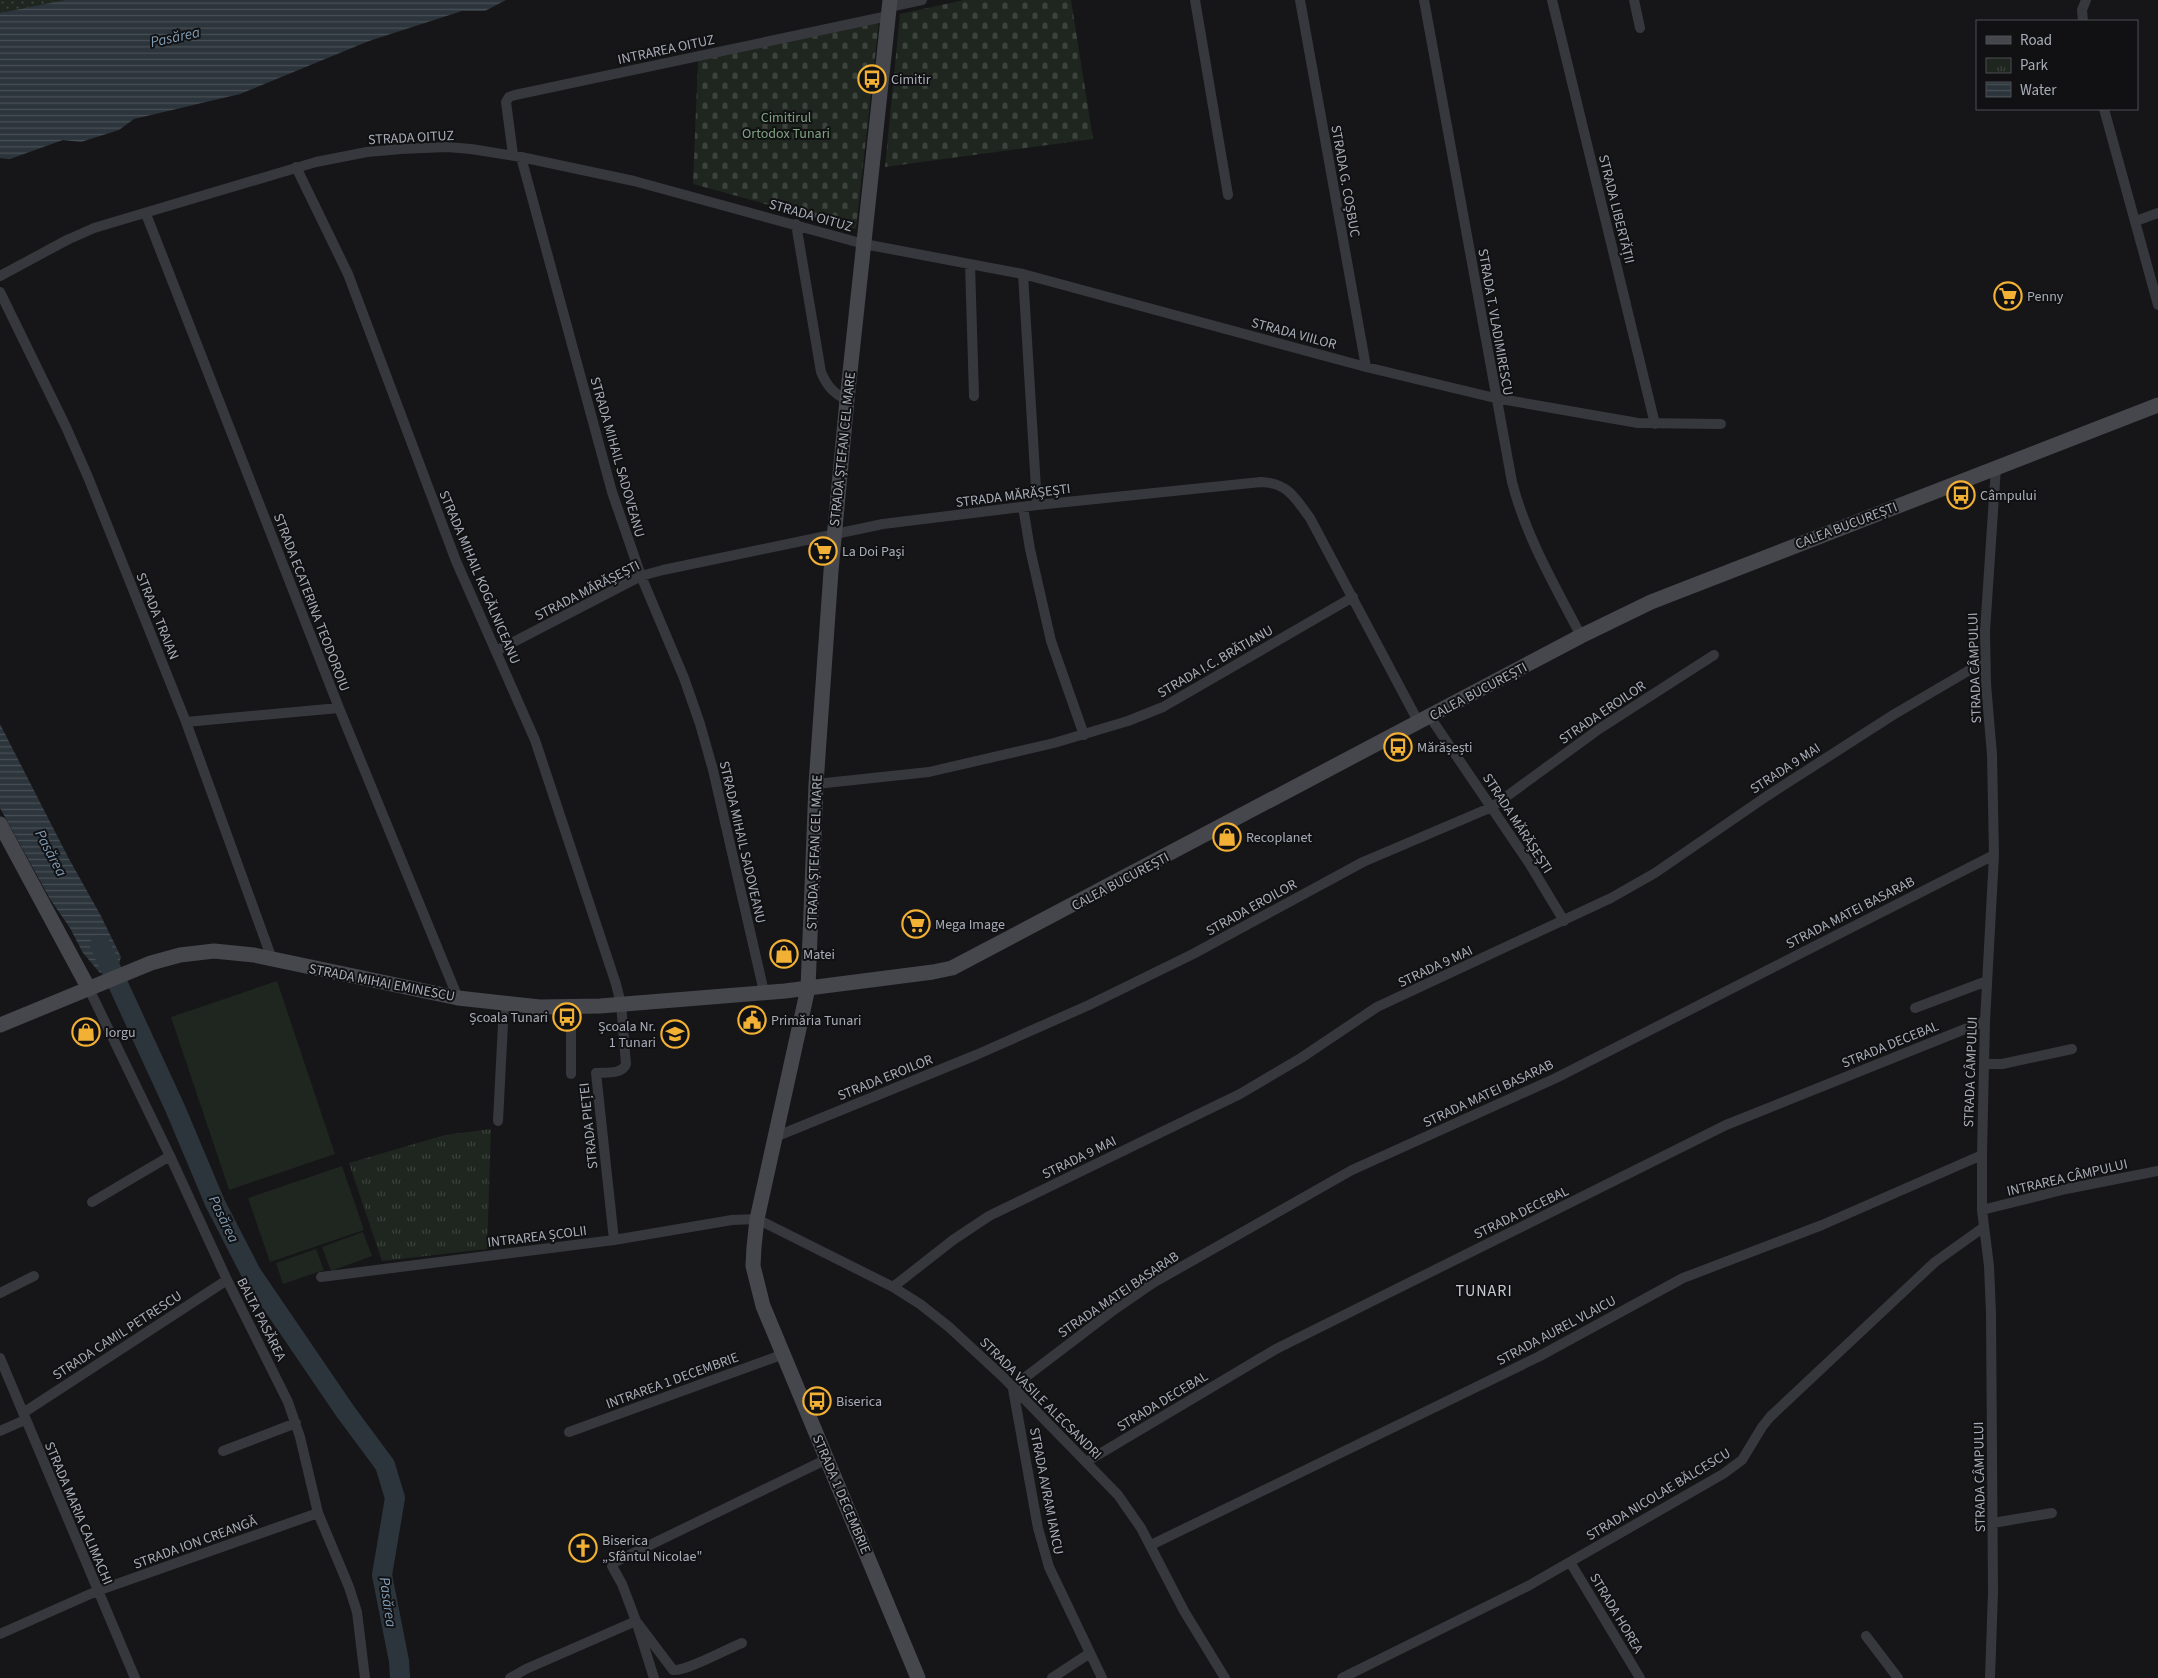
<svg xmlns="http://www.w3.org/2000/svg" width="2158" height="1678" font-family="'Source Sans 3',sans-serif">
  <style>
    .grass { fill: url(#grass-dots) }
    .cemetery { fill: url(#cemetery-stones) }
    .park { fill: url(#park-tufts) }
    .pitch { fill: #1e261f }
    .water { fill: url(#water-rules) }
    .lines { fill: none; stroke-linecap: round; stroke-linejoin: round }
    .river { stroke: #2c353c; stroke-width: 20 }
    .street { stroke: #37383d; stroke-width: 10 }
    .secondary { stroke: #45474d; stroke-width: 15 }
    .labels { text-anchor: middle; stroke-width: 4; stroke-linejoin: round; paint-order: stroke }
    .street-label { font-size: 14px; fill: #a8adb8; stroke: #111113 }
    .poi-label { font-size: 14px; fill: #a8adb8; stroke: #111113; text-anchor: start }
    .park-label { font-size: 14px; fill: #7fa381; stroke: #111113 }
    .water-label { font-size: 15px; font-style: italic; fill: #7f9bb3; stroke: #111113 }
    .quarter-label { font-size: 16px; letter-spacing: 1px; fill: #c9ccd4; stroke: #111113 }
  </style>
  <defs>
    <pattern id="grass-dots" width="8" height="8" patternUnits="userSpaceOnUse" patternTransform="scale(1.25)"><rect width="8" height="8" fill="#1e261f"/><path d="M2 2h.1M6 6h.1" fill="none" stroke="#3c433d" stroke-width="1.8" stroke-linecap="round"/></pattern>
    <pattern id="cemetery-stones" width="16" height="16" patternUnits="userSpaceOnUse" patternTransform="scale(1.25)"><rect width="16" height="16" fill="#1e261f"/><path d="M2 7V4a2 2 0 0 1 4 0v3zM10 15v-3a2 2 0 0 1 4 0v3z" fill="#3c433d"/></pattern>
    <pattern id="park-tufts" width="24" height="20" patternUnits="userSpaceOnUse" patternTransform="scale(1.25)"><rect width="24" height="20" fill="#1e261f"/><path d="M3 7l-1-3M5 7V3M7 7l1-3M15 17l-1-3M17 17v-4M19 17l1-3" fill="none" stroke="#3c433d"/></pattern>
    <pattern id="water-rules" width="6" height="5" patternUnits="userSpaceOnUse" patternTransform="scale(1.25)"><rect width="6" height="5" fill="#2c353c"/><path d="M0 2.5h6" fill="none" stroke="#485056"/></pattern>
  </defs>
  <rect width="100%" height="100%" fill="#161618"/>
  <path class="grass" d="M0,0H65L0,13Z"/>
  <path class="cemetery" d="M964,0H1071L1093,139L885,167L900,14Z
    M879,21L856,229L693,184L698,60Z"/>
  <path class="park" d="M491,1129L487,1249L382,1261L349,1163L445,1135Z"/>
  <path class="pitch" d="M277,981L335,1154L229,1190L171,1017Z
    M342,1166L364,1230L270,1262L248,1198Z
    M363,1232L372,1256L331,1271L322,1247Z
    M316,1249L324,1270L283,1284L276,1263Z"/>
  <path class="water" d="M65,0H506L485,11H462L369,41L240,94L134,119L119,130L81,142L63,140L10,159L0,158V13Z
    M0,724L68,857L101,916L121,957L119,964L100,973L83,953L70,928L50,899L0,808Z"/>
  <g class="lines">
    <path class="river" d="M100,945L175,1108L215,1203L251,1273L345,1411L385,1465L395,1498L382,1575L399,1661L400,1678"/>
    <path class="street" d="M1195,0L1228,195
      M1300,0L1366,367
      M1424,0L1512,482C1526,537 1555,586 1581,636
      M1552,0L1655,424
      M1634,0L1640,28
      M889,7L922,0
      M2083,21L2082,10L2086,0
      M2104,109L2158,305
      M513,155L506,102L509,97L515,95L888,16
      M521,157L612,492L641,576L684,678L700,724L713,770L764,992
      M296,167L348,274L456,561L535,740L616,984L621,1004L626,1064C622,1075 605,1072 596,1073L614,1240
      M146,214L339,708L458,998
      M2136,221L2158,213
      M796,224L821,372C827,386 833,393 847,400
      M970,264L974,396
      M1023,274L1037,505
      M0,276L67,240L94,228L316,162L367,152L401,149L447,147L471,149L521,157L634,181L864,244L1023,274L1366,367L1495,398L1638,423L1721,424
      M0,292L66,427L88,477L186,722L272,959
      M1023,507L1030,549L1051,641L1084,735
      M496,651L641,576L663,570L883,524L1037,505L1261,482C1288,483 1295,498 1310,518L1419,723
      M1430,717L1529,863L1564,921
      M186,722L339,708
      M816,784L929,772L1054,743L1128,721L1163,707L1353,597
      M89,989L170,1156L227,1280L288,1402L300,1437L318,1513L349,1587L357,1612L365,1678
      M571,1007V1074
      M1915,1008L1987,981
      M1984,1064H2002L2072,1049
      M498,1121L504,1004
      M775,1137L976,1055L1089,1005L1193,954L1363,862L1492,807L1599,729L1714,655
      M92,1202L170,1156
      M1982,1210L2066,1189L2158,1171
      M321,1277L614,1240L732,1220L757,1219L893,1287L920,1304L949,1327L1002,1376L1118,1495L1141,1528L1184,1611L1225,1678
      M893,1287L953,1240L989,1216L1240,1094L1301,1058L1377,1007L1611,898L1655,873L1767,796L1893,715L1985,661
      M0,1293L34,1276
      M0,1358L135,1678
      M23,1413L227,1280
      M0,1431L25,1420
      M569,1432L784,1354
      M223,1451L296,1423
      M1086,1462L1276,1349L1726,1125L1985,1021
      M1993,1523L2052,1513
      M1151,1545L1538,1357L1683,1278L1822,1225L1982,1155
      M1570,1562L1640,1678
      M637,1624L654,1678
      M0,1634L97,1591L318,1513
      M1866,1636L1898,1678
      M742,1643C727,1649 685,1672 673,1670L636,1621L622,1584L612,1566L613,1563L827,1459
      M510,1678L526,1669L636,1621
      M1052,1678L1090,1653
      M1102,1678L1049,1567L1038,1528L1013,1389L1023,1379L1111,1312L1153,1283L1352,1170L1556,1078L1994,855
      M1342,1678L1528,1586L1723,1474L1742,1460L1762,1427L1770,1417L1935,1262L1984,1227
      M1990,1678L1993,1592L1991,1314L1989,1266L1982,1210V1155L1985,1021L1994,855L1992,755L1986,684L1985,631L1996,467"/>
    <path class="secondary" d="M890,0L847,400L831,571L816,784L808,988L757,1219L754,1247L753,1266L763,1306L918,1678
      M0,824L89,989
      M0,1025L151,963L180,955L214,951L254,955L458,998L540,1007L600,1006L785,991L933,972L952,968L1581,636L1651,602L2158,405"/>
  </g>
  <defs>
    <g id="bus-ring" transform="scale(1.4375)"><circle r="9.5" fill="#111113" stroke="#f2b134" stroke-width="1.5"/><path d="M-5-6H5V4H4V6H2V4H-2V6H-4V4H-5ZM-3.5-4V0h7V-4ZM-3.5 1.2v1.5H-2V1.2ZM2 1.2v1.5H3.5V1.2Z" fill="#f2b134"/></g>
    <g id="supermarket-ring" transform="scale(1.4375)"><circle r="9.5" fill="#111113" stroke="#f2b134" stroke-width="1.5"/><path d="M-6-5.5h2.5l.6 2H6L4.5 2H-2.5L-4.4-4H-6ZM-1.5 3.2a1.3 1.3 0 1 0 .1 0ZM3 3.2a1.3 1.3 0 1 0 .1 0Z" fill="#f2b134"/></g>
    <g id="shop-ring" transform="scale(1.4375)"><circle r="9.5" fill="#111113" stroke="#f2b134" stroke-width="1.5"/><path d="M-5-2.5h2.3a2.7 3.5 0 0 1 5.4 0H5L5.5 6h-11ZM-1.5-2.5h3a1.5 2.3 0 0 0-3 0Z" fill="#f2b134"/></g>
    <g id="civic-ring" transform="scale(1.4375)"><circle r="9.5" fill="#111113" stroke="#f2b134" stroke-width="1.5"/><path d="M-.6-6.5H3V-4.5H.6V-3L4-1V1h2V6H-6V1h2V-1L-.6-3ZM-1.2 2.5V6h2.4V2.5Z" fill="#f2b134"/></g>
    <g id="school-ring" transform="scale(1.4375)"><circle r="9.5" fill="#111113" stroke="#f2b134" stroke-width="1.5"/><path d="M0-5L7-2L0 1L-7-2ZM-4 1L0 2.5L4 1V4Q0 6-4 4Z" fill="#f2b134"/></g>
    <g id="church-ring" transform="scale(1.4375)"><circle r="9.5" fill="#111113" stroke="#f2b134" stroke-width="1.5"/><path d="M-1.2-6h2.4v3.5h3.3v2.4h-3.3V6h-2.4V-.1h-3.3v-2.4h3.3Z" fill="#f2b134"/></g>
  </defs>
  <g fill-rule="evenodd">
    <use href="#bus-ring" x="872" y="79"/>
    <use href="#supermarket-ring" x="2008" y="296"/>
    <use href="#bus-ring" x="1961" y="495"/>
    <use href="#supermarket-ring" x="823" y="551"/>
    <use href="#bus-ring" x="1398" y="747"/>
    <use href="#shop-ring" x="1227" y="837"/>
    <use href="#supermarket-ring" x="916" y="924"/>
    <use href="#shop-ring" x="784" y="954"/>
    <use href="#bus-ring" x="567" y="1017"/>
    <use href="#civic-ring" x="752" y="1020"/>
    <use href="#shop-ring" x="86" y="1032"/>
    <use href="#school-ring" x="675" y="1034"/>
    <use href="#bus-ring" x="817" y="1401"/>
    <use href="#church-ring" x="583" y="1548"/>
  </g>
  <g class="labels">
    <g class="street-label">
      <text transform="translate(666 49) rotate(-12)" y="5">INTRAREA OITUZ</text>
      <text transform="translate(411 137) rotate(-3)" y="5">STRADA OITUZ</text>
      <text transform="translate(1346 181) rotate(80)" y="5">STRADA G. COȘBUC</text>
      <text transform="translate(1617 209) rotate(76)" y="5">STRADA LIBERTĂȚII</text>
      <text transform="translate(811 215) rotate(16)" y="5">STRADA OITUZ</text>
      <text transform="translate(1496 322) rotate(80)" y="5">STRADA T. VLADIMIRESCU</text>
      <text transform="translate(1294 333) rotate(15)" y="5">STRADA VIILOR</text>
      <text transform="translate(842 449) rotate(-84)" y="5">STRADA ȘTEFAN CEL MARE</text>
      <text transform="translate(618 457) rotate(74)" y="5">STRADA MIHAIL SADOVEANU</text>
      <text transform="translate(1013 495) rotate(-7)" y="5">STRADA MĂRĂȘEȘTI</text>
      <text transform="translate(1846 525) rotate(-21)" y="5">CALEA BUCUREȘTI</text>
      <text transform="translate(480 577) rotate(67)" y="5">STRADA MIHAIL KOGĂLNICEANU</text>
      <text transform="translate(587 590) rotate(-27)" y="5">STRADA MĂRĂȘEȘTI</text>
      <text transform="translate(312 602) rotate(69)" y="5">STRADA ECATERINA TEODOROIU</text>
      <text transform="translate(158 616) rotate(68)" y="5">STRADA TRAIAN</text>
      <text transform="translate(1215 661) rotate(-30)" y="5">STRADA I.C. BRĂTIANU</text>
      <text transform="translate(1974 668) rotate(-92)" y="5">STRADA CÂMPULUI</text>
      <text transform="translate(1478 691) rotate(-28)" y="5">CALEA BUCUREȘTI</text>
      <text transform="translate(1602 712) rotate(-34)" y="5">STRADA EROILOR</text>
      <text transform="translate(1785 768) rotate(-33)" y="5">STRADA 9 MAI</text>
      <text transform="translate(1518 823) rotate(57)" y="5">STRADA MĂRĂȘEȘTI</text>
      <text transform="translate(743 842) rotate(77)" y="5">STRADA MIHAIL SADOVEANU</text>
      <text transform="translate(814 852) rotate(-88)" y="5">STRADA ȘTEFAN CEL MARE</text>
      <text transform="translate(1120 881) rotate(-28)" y="5">CALEA BUCUREȘTI</text>
      <text transform="translate(1251 907) rotate(-29)" y="5">STRADA EROILOR</text>
      <text transform="translate(1850 912) rotate(-27)" y="5">STRADA MATEI BASARAB</text>
      <text transform="translate(1435 966) rotate(-25)" y="5">STRADA 9 MAI</text>
      <text transform="translate(382 982) rotate(11)" y="5">STRADA MIHAI EMINESCU</text>
      <text transform="translate(1890 1044) rotate(-22)" y="5">STRADA DECEBAL</text>
      <text transform="translate(1970 1072) rotate(-88)" y="5">STRADA CÂMPULUI</text>
      <text transform="translate(885 1077) rotate(-22)" y="5">STRADA EROILOR</text>
      <text transform="translate(1488 1093) rotate(-25)" y="5">STRADA MATEI BASARAB</text>
      <text transform="translate(588 1126) rotate(-96)" y="5">STRADA PIEȚEI</text>
      <text transform="translate(1079 1157) rotate(-26)" y="5">STRADA 9 MAI</text>
      <text transform="translate(2067 1177) rotate(-13)" y="5">INTRAREA CÂMPULUI</text>
      <text transform="translate(1521 1212) rotate(-26)" y="5">STRADA DECEBAL</text>
      <text transform="translate(537 1236) rotate(-7)" y="5">INTRAREA ȘCOLII</text>
      <text transform="translate(1118 1294) rotate(-34)" y="5">STRADA MATEI BASARAB</text>
      <text transform="translate(262 1319) rotate(63)" y="5">BALTA PASĂREA</text>
      <text transform="translate(1556 1330) rotate(-28)" y="5">STRADA AUREL VLAICU</text>
      <text transform="translate(117 1335) rotate(-33)" y="5">STRADA CAMIL PETRESCU</text>
      <text transform="translate(672 1380) rotate(-20)" y="5">INTRAREA 1 DECEMBRIE</text>
      <text transform="translate(1041 1398) rotate(45)" y="5">STRADA VASILE ALECSANDRI</text>
      <text transform="translate(1162 1401) rotate(-31)" y="5">STRADA DECEBAL</text>
      <text transform="translate(1979 1477) rotate(-91)" y="5">STRADA CÂMPULUI</text>
      <text transform="translate(1047 1491) rotate(79)" y="5">STRADA AVRAM IANCU</text>
      <text transform="translate(842 1494) rotate(67)" y="5">STRADA 1 DECEMBRIE</text>
      <text transform="translate(1658 1494) rotate(-31)" y="5">STRADA NICOLAE BĂLCESCU</text>
      <text transform="translate(79 1513) rotate(67)" y="5">STRADA MARIA CALIMACHI</text>
      <text transform="translate(195 1542) rotate(-20)" y="5">STRADA ION CREANGĂ</text>
      <text transform="translate(1617 1613) rotate(59)" y="5">STRADA HOREA</text>
    </g>
    <g class="poi-label">
      <text x="891" y="84">Cimitir</text>
      <text x="2027" y="301">Penny</text>
      <text x="1980" y="500">Câmpului</text>
      <text x="842" y="556">La Doi Paşi</text>
      <text x="1417" y="752">Mărășești</text>
      <text x="1246" y="842">Recoplanet</text>
      <text x="935" y="929">Mega Image</text>
      <text x="803" y="959">Matei</text>
      <text x="548" y="1022" text-anchor="end">Școala Tunari</text>
      <text x="771" y="1025">Primăria Tunari</text>
      <text x="656" y="1031" text-anchor="end">Școala Nr.<tspan x="656" dy="16">1 Tunari</tspan></text>
      <text x="105" y="1037">Iorgu</text>
      <text x="836" y="1406">Biserica</text>
      <text x="602" y="1545">Biserica<tspan x="602" dy="16">„Sfântul Nicolae"</tspan></text>
    </g>
    <g class="park-label">
      <text x="786" y="122">Cimitirul<tspan x="786" dy="16">Ortodox Tunari</tspan></text>
    </g>
    <g class="water-label">
      <text transform="translate(175 37) rotate(-12)" y="5">Pasărea</text>
      <text transform="translate(51 853) rotate(62)" y="5">Pasărea</text>
      <text transform="translate(224 1219) rotate(64)" y="5">Pasărea</text>
      <text transform="translate(388 1602) rotate(82)" y="5">Pasărea</text>
    </g>
    <g class="quarter-label">
      <text x="1484" y="1296">TUNARI</text>
    </g>
  </g>
  <rect x="1976" y="20" width="162" height="90" fill="#111113" stroke="#4d4f55"/>
  <rect x="1986" y="36" width="25" height="8" fill="#45474d" stroke="#4d4f55"/>
  <text x="2020" y="45" font-size="15" fill="#a8adb8">Road</text>
  <rect x="1986" y="58" width="25" height="15" fill="url(#park-tufts)" stroke="#4d4f55"/>
  <text x="2020" y="70" font-size="15" fill="#a8adb8">Park</text>
  <rect x="1986" y="82" width="25" height="15" fill="url(#water-rules)" stroke="#4d4f55"/>
  <text x="2020" y="95" font-size="15" fill="#a8adb8">Water</text>
</svg>
